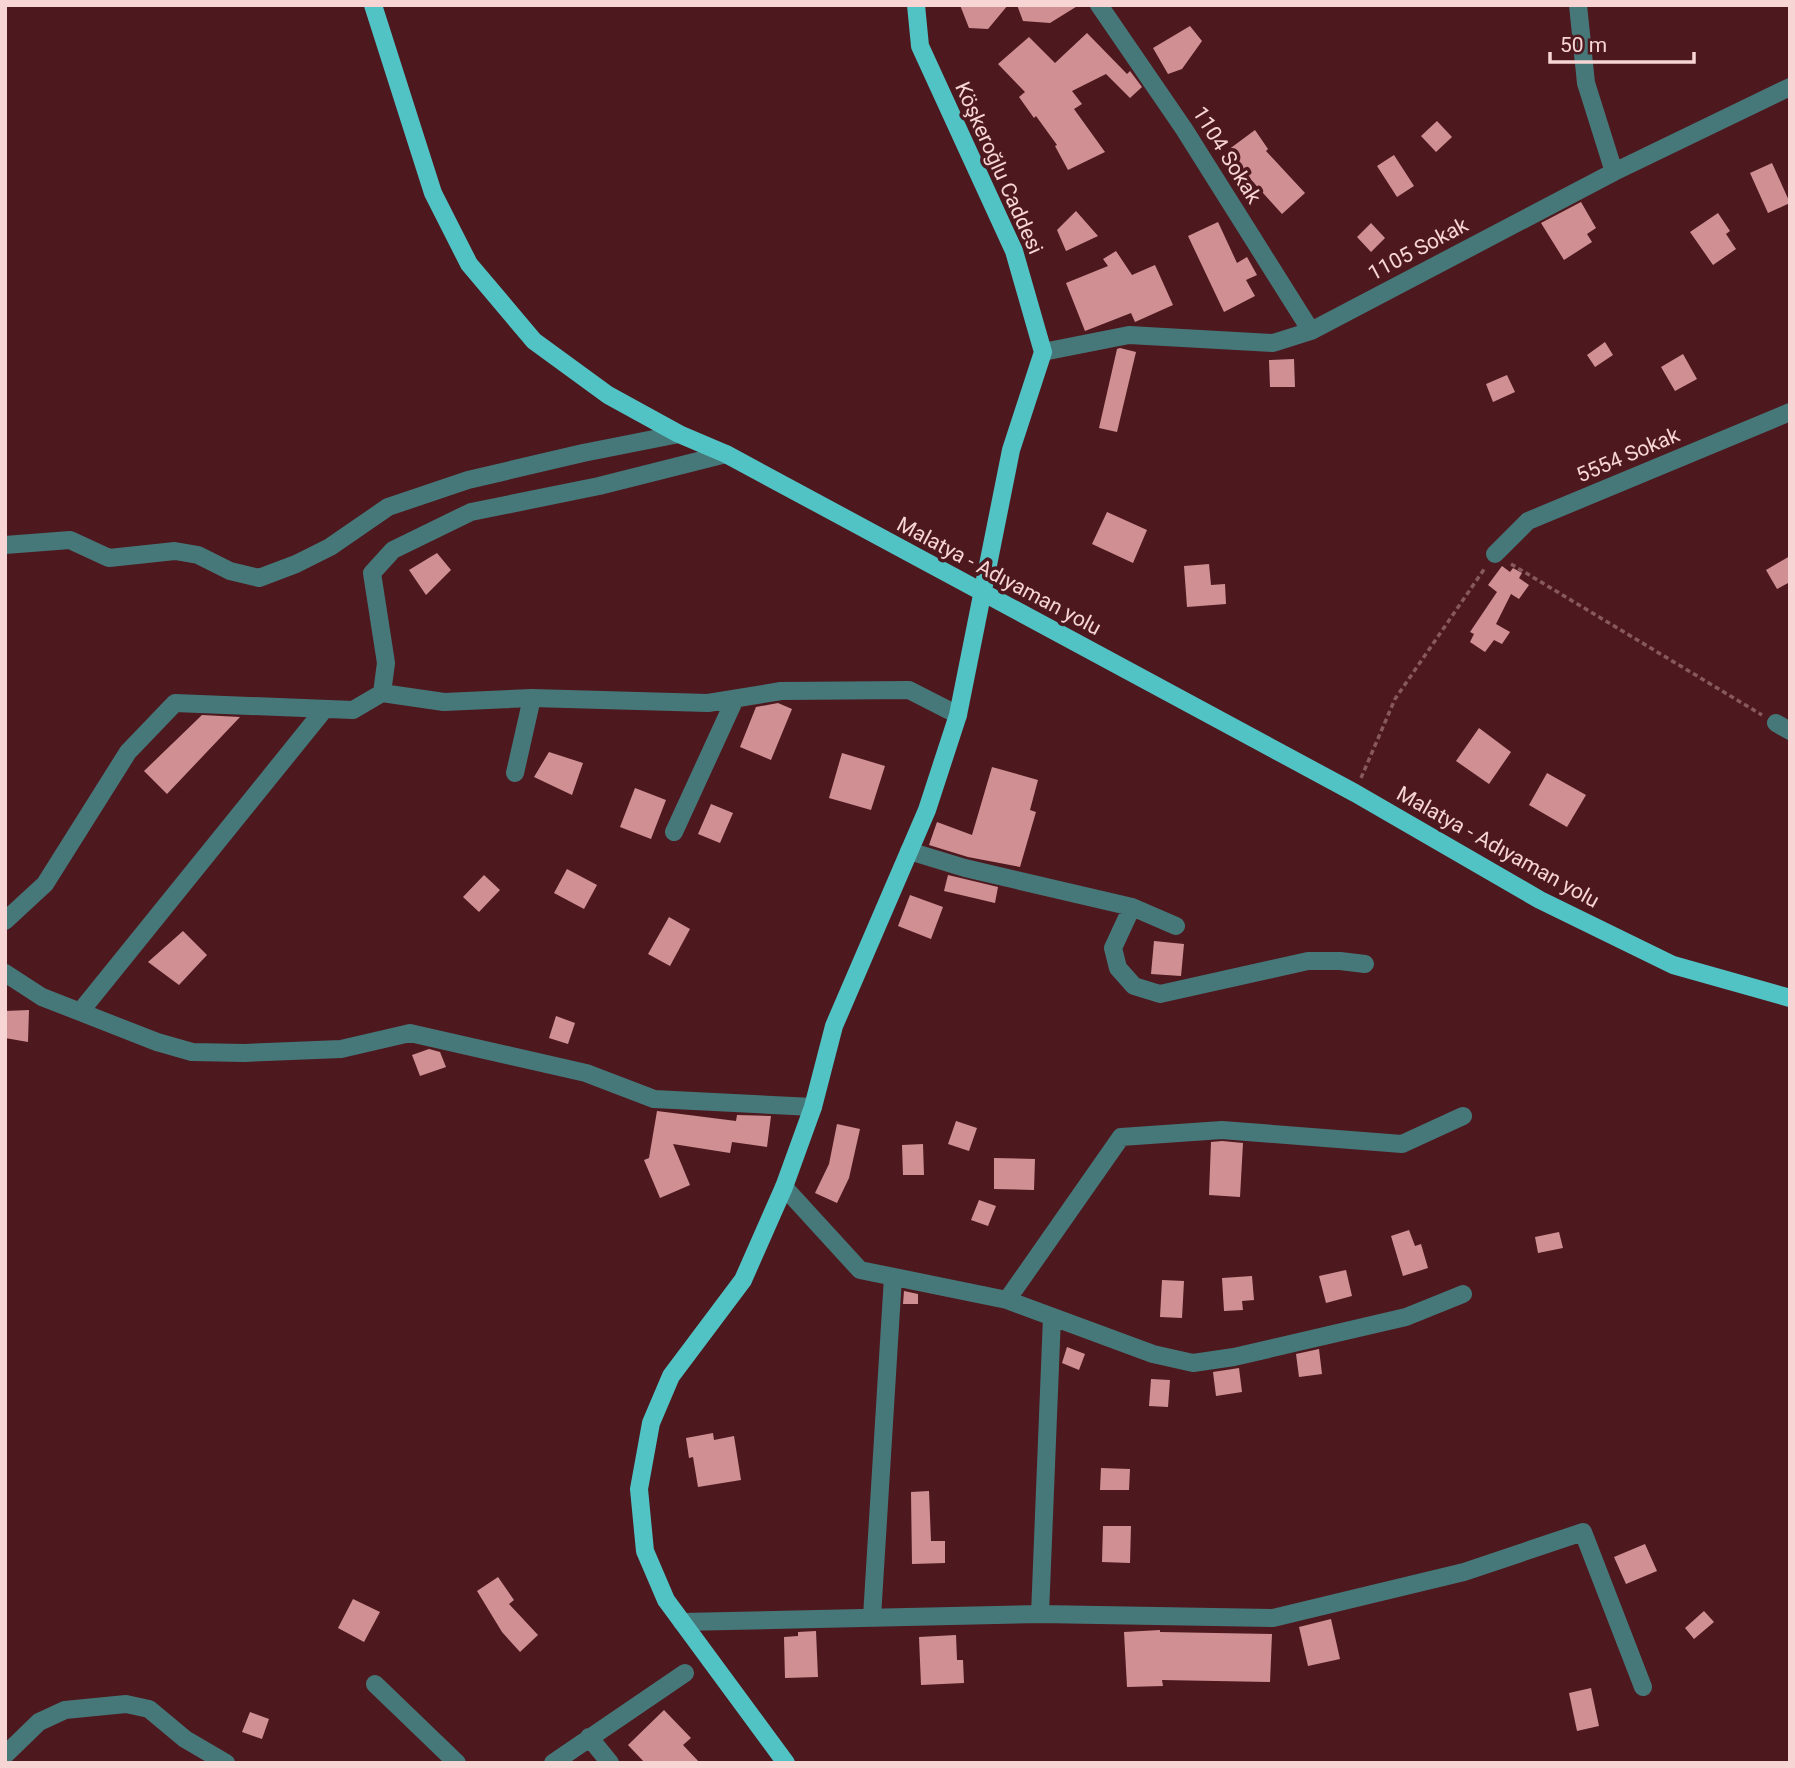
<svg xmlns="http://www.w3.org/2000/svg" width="1795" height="1768" font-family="Roboto,sans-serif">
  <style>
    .building { fill: #d09093 }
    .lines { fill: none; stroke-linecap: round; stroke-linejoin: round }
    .path { stroke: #87595d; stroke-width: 3.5; stroke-dasharray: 5 3.5; stroke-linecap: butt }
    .minor { stroke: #467879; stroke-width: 18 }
    .major { stroke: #52c3c5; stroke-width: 18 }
    .labels { text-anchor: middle; stroke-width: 7; stroke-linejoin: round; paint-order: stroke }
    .street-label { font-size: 21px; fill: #f8d5d5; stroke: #4d191f }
  </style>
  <rect width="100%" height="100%" fill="#4d191f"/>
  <path class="building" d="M960,5H1008L988,29L969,28Z
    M1017,5H1079L1050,23L1023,21Z
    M1190,26L1202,41L1182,69L1168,74L1153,48Z
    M1087,33L1127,74L1130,71L1142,87L1130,98L1106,74L1072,91L1082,104L1074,109L1105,152L1068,170L1055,146L1057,145L1036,116L1034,118L1019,97L1025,92L998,64L1029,37L1055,63Z
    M1437,121L1452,137L1436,152L1421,136Z
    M1255,130L1268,149L1266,151L1305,193L1282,214L1246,174L1242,177L1224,153Z
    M1394,155L1414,186L1397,197L1377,166Z
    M1772,163L1790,203L1768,213L1750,173Z
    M1581,202L1596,228L1587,234L1592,242L1564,260L1541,223Z
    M1076,211L1098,236L1066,251L1057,230Z
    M1718,213L1730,231L1726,234L1736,249L1713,265L1690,232Z
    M1218,222L1237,263L1247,257L1257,275L1246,280L1255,296L1224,312L1188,236Z
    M1371,223L1385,238L1371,252L1357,237Z
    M1116,251L1132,275L1155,265L1173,305L1135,322L1131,313L1085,331L1066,283L1108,266L1103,259Z
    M1605,342L1613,355L1595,367L1587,355Z
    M1120,348L1136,352L1117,432L1099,428L1117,349Z
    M1683,354L1697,379L1675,391L1661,367Z
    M1294,359L1295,387H1270L1269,360Z
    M1507,375L1515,392L1493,402L1486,384Z
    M1107,512L1147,530L1133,563L1092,544Z
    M437,553L451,570L426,595L409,570Z
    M1790,556V582L1777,589L1766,570Z
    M1209,564L1211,585L1225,584L1226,604L1187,607L1184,566Z
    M1502,566L1510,572L1513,568L1522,573L1519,578L1529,585L1519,599L1511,594L1496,624L1510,632L1502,644L1494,640L1485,652L1470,642L1474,634L1470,632L1497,592L1488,585Z
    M778,703L792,709L771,760L740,747L756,707Z
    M202,715L240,717L167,794L144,771Z
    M1479,728L1511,752L1489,784L1456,761Z
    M549,752L583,763L572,795L534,777Z
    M842,753L885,766L871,810L829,798Z
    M992,767L1038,780L1030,810L1036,812L1020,867L968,857L929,845L937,822L972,835Z
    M1547,773L1586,795L1567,827L1529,805Z
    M635,788L666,800L651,839L620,827Z
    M711,804L733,813L720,843L698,834Z
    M567,869L597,885L584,909L554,893Z
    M484,875L500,890L479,912L463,897Z
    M948,875L998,887L995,903L944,891Z
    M910,895L943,907L931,939L898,926Z
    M669,917L690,929L670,966L648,954Z
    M183,931L207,955L179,985L148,962Z
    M1154,941L1184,944L1181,976L1151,974Z
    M29,1010L28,1042L5,1038V1011Z
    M556,1016L575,1023L568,1044L549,1038Z
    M429,1049L440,1052L446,1067L420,1076L412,1055Z
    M657,1111L736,1121L737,1115L771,1116L767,1147L732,1142L730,1153L673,1144L690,1185L660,1198L644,1160L649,1158Z
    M956,1121L977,1128L969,1151L948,1144Z
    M837,1124L860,1129L849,1178L837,1203L815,1193L829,1164Z
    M1222,1141L1243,1143L1240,1197L1209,1195L1211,1142Z
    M923,1144L924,1175H903L902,1145Z
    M994,1158L1035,1159L1034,1190L994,1189Z
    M979,1200L996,1206L988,1226L971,1220Z
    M1409,1230L1415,1246L1421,1244L1428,1268L1403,1276L1391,1236Z
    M1559,1232L1563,1248L1538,1253L1535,1237Z
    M1346,1270L1352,1296L1326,1303L1319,1276Z
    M1252,1276L1254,1300L1242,1301L1243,1310L1224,1311L1222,1278Z
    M1162,1280L1184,1281L1182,1318L1160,1317Z
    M904,1291L918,1294V1304H903Z
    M1067,1347L1085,1354L1079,1370L1062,1363Z
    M1319,1349L1322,1374L1299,1377L1296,1354Z
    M1239,1368L1242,1392L1216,1396L1213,1372Z
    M1151,1379L1170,1380L1168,1407L1149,1406Z
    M713,1433L714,1440L734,1436L741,1480L698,1487L693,1457L689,1458L686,1438Z
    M1101,1468L1130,1469L1129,1490H1100Z
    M929,1491L931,1541H945V1563L912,1564L911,1492Z
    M1103,1526H1131L1130,1563L1102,1562Z
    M1645,1544L1657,1571L1626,1584L1614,1557Z
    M498,1577L514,1600L509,1604L538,1635L520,1652L502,1632L477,1591Z
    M353,1599L380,1612L364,1642L338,1628Z
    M1704,1611L1714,1622L1694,1639L1685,1628Z
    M1331,1619L1340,1659L1308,1666L1299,1627Z
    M1160,1630V1632L1272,1634L1270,1682L1162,1680L1163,1686L1127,1687L1124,1632Z
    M816,1631L818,1677L785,1678L784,1637L798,1636V1632Z
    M956,1635L957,1660H963L964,1683L921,1685L919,1637Z
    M1591,1688L1599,1726L1577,1731L1569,1693Z
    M664,1710L691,1738L683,1745L700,1763H645L628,1745Z
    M250,1712L269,1719L262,1739L242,1732Z"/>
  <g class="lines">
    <path class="path" d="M1511,564L1762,715
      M1361,778L1395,699L1485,568"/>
    <path class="minor" d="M1099,5L1184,129L1311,331
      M1578,5L1586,83L1614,172
      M1043,352L1129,335L1273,343L1311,331L1614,172L1790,87
      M5,545L70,540L109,558L175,551L198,555L230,571L259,578L296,564L330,547L388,507L468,480L583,453L679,434
      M1495,554L1528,521L1790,412
      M382,693L444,702L532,698L708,703L781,691L909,690L958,715
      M1776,723L1790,731
      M515,773L532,698
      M674,832L735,699
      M909,851L965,868L1132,907L1113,948L1118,968L1134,986L1160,994L1308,961H1340L1365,964
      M1132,907L1176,926
      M5,921L45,884L128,752L175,703L353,710L382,693L386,663L372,573L393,550L471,512L599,486L726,454
      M5,973L42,997L157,1042L192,1052L244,1053L341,1049L410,1033L586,1073L654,1099L813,1107
      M80,1012L323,711
      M784,1187L860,1270L1007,1300L1153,1354L1193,1363L1234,1357L1406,1317L1463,1294
      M1007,1300L1121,1137L1222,1130L1402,1144L1463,1116
      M1040,1614L1052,1317
      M872,1617L893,1277
      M682,1622L1040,1614L1273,1618L1464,1572L1583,1532L1643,1687
      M375,1684L457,1763
      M589,1737L610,1763
      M5,1755L39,1722L65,1710L126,1704L149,1709L185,1739L226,1763
      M553,1763L685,1673"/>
    <path class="major" d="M373,5L433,193L469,264L534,341L608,395L679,434L726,454L1355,793L1540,900L1673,965L1790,998
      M786,1763L666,1600L645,1551L639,1489L651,1423L671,1376L743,1280L784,1187L813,1107L834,1026L927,810L958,715L1011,450L1043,352L1014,251L920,46L916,5"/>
  </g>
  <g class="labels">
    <g class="street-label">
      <text transform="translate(1227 155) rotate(58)" y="7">1104 Sokak</text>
      <text transform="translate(999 168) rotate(66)" y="7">Köşkeroğlu Caddesi</text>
      <text transform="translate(1418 249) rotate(-28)" y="7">1105 Sokak</text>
      <text transform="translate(1628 455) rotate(-23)" y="7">5554 Sokak</text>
      <text transform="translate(999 576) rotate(28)" y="7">Malatya - Adıyaman yolu</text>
      <text transform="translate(1498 847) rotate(29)" y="7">Malatya - Adıyaman yolu</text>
    </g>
  </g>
  <rect width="1795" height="1768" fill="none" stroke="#f8d5d5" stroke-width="14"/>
  <path d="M1550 52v10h144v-10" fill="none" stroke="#f8d5d5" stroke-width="3.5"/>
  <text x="1560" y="52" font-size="21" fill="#f8d5d5" stroke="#4d191f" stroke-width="5" paint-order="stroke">50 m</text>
</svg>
